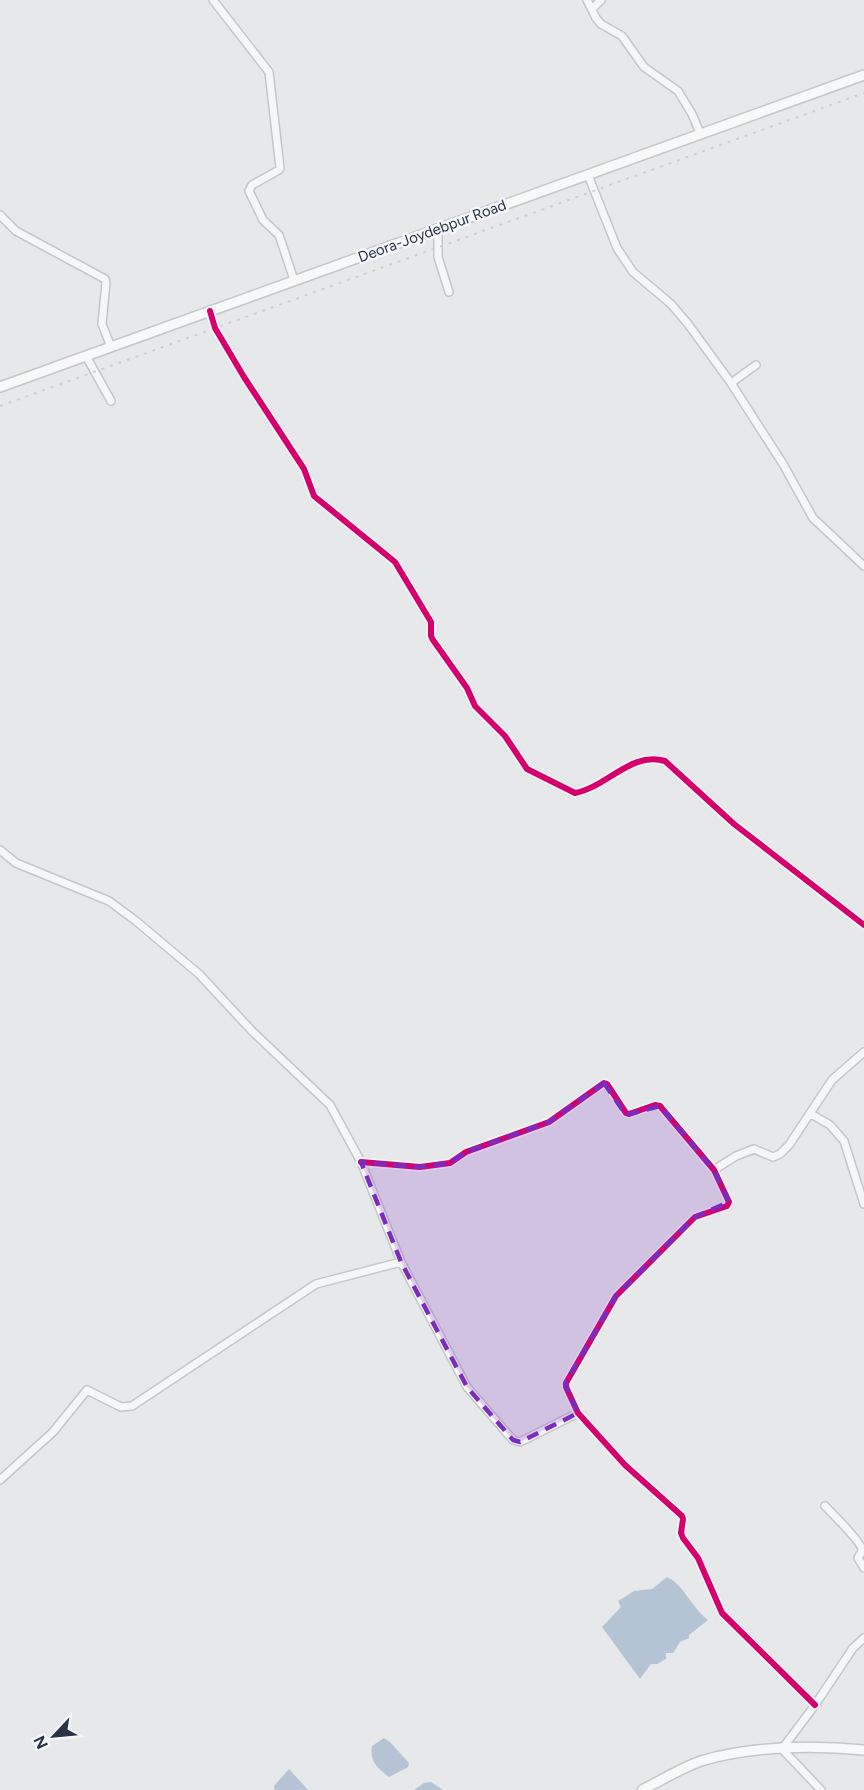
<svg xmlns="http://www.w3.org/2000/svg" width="864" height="1790" font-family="Figtree,sans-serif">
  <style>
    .water { fill: #b4c4d5 }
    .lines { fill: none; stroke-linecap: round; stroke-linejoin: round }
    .street-casing { stroke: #c4c6c8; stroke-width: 10 }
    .secondary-casing { stroke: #c4c6c8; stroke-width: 12 }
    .street { stroke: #f5f6f7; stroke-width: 7 }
    .secondary { stroke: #f8f8f8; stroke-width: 9 }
    .rail { stroke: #cecfd2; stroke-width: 2; stroke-dasharray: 3 6; stroke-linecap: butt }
    .cycleway-casing { stroke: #f4f6f9; stroke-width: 10 }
    .cycleway { stroke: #d6006c; stroke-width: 6 }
    .marked { fill: #7b2cbf; fill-opacity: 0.2; stroke: #7b2cbf; stroke-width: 4.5; stroke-dasharray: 12 8; stroke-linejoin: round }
    .labels { text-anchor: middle; stroke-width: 5; stroke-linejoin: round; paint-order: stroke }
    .street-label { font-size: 15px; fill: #2b3445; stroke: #f4f6f9 }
  </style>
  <rect width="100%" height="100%" fill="#e6e8ea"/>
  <path class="water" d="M667,1577C683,1584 692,1608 708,1620L689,1635V1638L680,1642L673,1653H666V1659L657,1664H651L640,1679L602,1627L621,1607L618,1601L634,1591L652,1589Z
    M384,1738L390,1742L409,1763L408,1767L389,1777C378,1769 369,1761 372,1746Z
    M289,1769L308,1790H275L274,1786Z
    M431,1782L443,1790H414L424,1783Z"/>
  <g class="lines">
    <g class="street-casing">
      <path id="street" d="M213,0L269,72L280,168L279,170L252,185L249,191L263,220L279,235L294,280
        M587,0L596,18L601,24L622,36L644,67L678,91L692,114L700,133
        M593,8L601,0
        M588,175L617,248L633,272L671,304L688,324L731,383L783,464L813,518L864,566
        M0,215L16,231L105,279L106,283L102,324L111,347
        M438,228V257L449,292
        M210,311L215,328L244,377L304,469L314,496L395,562L431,622V636L433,640L467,688L475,706L505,736L527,769L575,793C607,787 631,751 665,761L734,824L864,925
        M86,356L111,401
        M731,383L756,365
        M0,850L16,863L109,901L136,921L199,974L252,1031L330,1105L361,1162L401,1262L467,1387L513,1440L520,1442L578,1413
        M811,1114L830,1125L844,1141L864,1204
        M361,1162L420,1167L450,1163L466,1152L549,1122L604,1083L607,1084L626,1113L629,1114L655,1105L660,1106L714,1170L729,1202L727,1206L695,1217L616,1296L566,1383V1387L578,1413L625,1465L682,1516L683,1519L681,1533L683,1538L698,1558L722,1613L815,1705
        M714,1170L736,1156L754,1149L773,1157L780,1154L789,1145L832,1080L864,1052
        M0,1480L53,1432L87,1390L121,1407L132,1406L316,1284L401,1262
        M825,1506C831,1512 863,1544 862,1550C862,1553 859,1555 858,1558L864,1568
        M821,1790L782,1749L815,1705L853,1648L864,1638"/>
    </g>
    <g class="secondary-casing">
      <path id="secondary" d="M0,387L864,75
        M642,1790C662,1780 681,1768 701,1761C751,1746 813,1745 864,1750"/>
    </g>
    <use href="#street" class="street"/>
    <use href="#secondary" class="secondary"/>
    <path class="rail" d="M0,406L864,93"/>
    <g class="cycleway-casing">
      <path id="cycleway" d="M210,311L215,328L244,377L304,469L314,496L395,562L431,622V636L433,640L467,688L475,706L505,736L527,769L575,793C607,787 631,751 665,761L734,824L864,925
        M361,1162L420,1167L450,1163L466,1152L549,1122L604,1083L607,1084L626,1113L629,1114L655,1105L660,1106L714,1170L729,1202L727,1206L695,1217L616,1296L566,1383V1387L578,1413L625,1465L682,1516L683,1519L681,1533L683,1538L698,1558L722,1613L815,1705"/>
    </g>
    <use href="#cycleway" class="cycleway"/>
  </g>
  <path class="marked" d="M604,1083L626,1115L660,1106L714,1170L729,1202L695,1217L616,1296L565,1384L578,1413L520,1442L513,1440L467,1387L401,1262L361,1162L420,1167L450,1163L466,1152L549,1122Z"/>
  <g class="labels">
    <g class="street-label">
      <text transform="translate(432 231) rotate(-20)" y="5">Deora-Joydebpur Road</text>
    </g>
  </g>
  <g transform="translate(54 1736) rotate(244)" stroke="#f4f6f9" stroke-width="4.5" paint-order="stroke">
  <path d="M0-4.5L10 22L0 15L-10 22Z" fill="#2b3445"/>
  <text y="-9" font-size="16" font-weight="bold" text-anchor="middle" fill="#2b3445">N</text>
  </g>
</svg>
